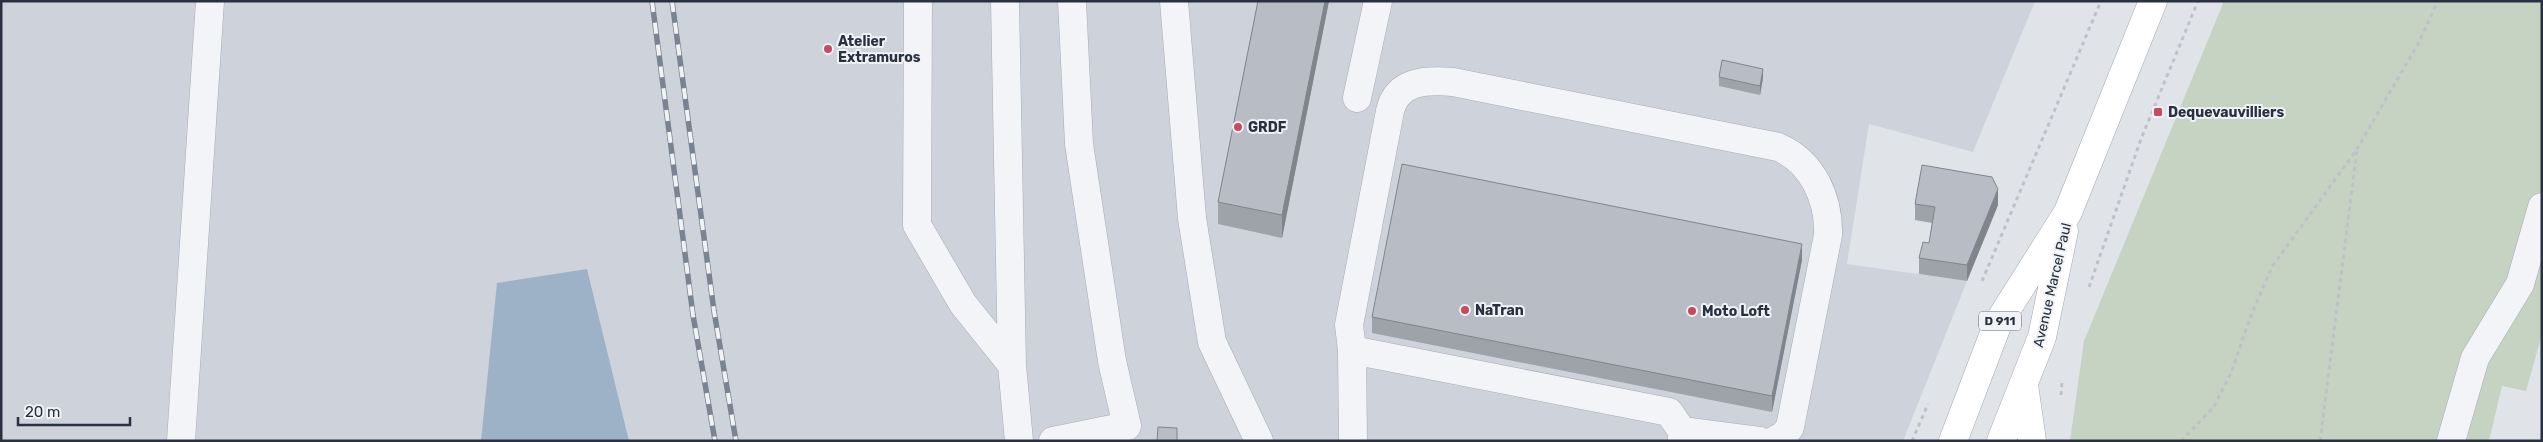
<svg xmlns="http://www.w3.org/2000/svg" width="2543" height="442" font-family="Rubik,sans-serif">
  <style>
    .built { fill: #ced3db }
    .green { fill: #c6d2c2 }
    .water { fill: #9db1c7 }
    .lines { fill: none; stroke-linecap: round; stroke-linejoin: round }
    .minor-casing { stroke: #a5abb3; stroke-width: 29 }
    .major-casing { stroke: #a0a8b4; stroke-width: 29 }
    .path { stroke: #bec1c7; stroke-width: 3; stroke-dasharray: 4 4; stroke-linecap: butt }
    .minor { stroke: #f3f4f7; stroke-width: 28 }
    .major { stroke: #fff; stroke-width: 28 }
    .rail-casing { stroke: #7a8392; stroke-width: 5.5 }
    .rail { stroke: #f0f2f6; stroke-width: 4; stroke-dasharray: 11; stroke-linecap: butt }
    .wall { fill: #9ea3a9 }
    .shaded-wall { fill: #81848a }
    .building { fill: #b8bdc5; stroke: #81848a }
    .poi-dot { fill: #c94a5c; stroke: #f0f2f6; stroke-width: 2 }
    .labels { text-anchor: middle; stroke-width: 4; stroke-linejoin: round; paint-order: stroke }
    .shield { fill: #f0f2f6; stroke: #656b77; stroke-width: 1 }
    .shield-label { font-size: 12px; font-weight: bold; fill: #293140 }
    .poi-label { font-size: 14px; font-weight: bold; fill: #293140; stroke: #f0f2f6; text-anchor: start }
    .street-label { font-size: 14px; fill: #293140; stroke: #f0f2f6 }
  </style>
  <rect width="100%" height="100%" fill="#e0e4e9"/>
  <path class="built" d="M1,1H2035L1973,152L1869,124L1847,264L1967,281L1903,441H1Z"/>
  <path class="green" d="M2224,1H2542V334L2526,391L2502,386L2489,441H2070L2084,341Z"/>
  <path class="water" d="M587,269L629,441H481L497,283Z"/>
  <g class="lines">
    <g class="minor-casing">
      <path id="minor" d="M918,1L917,225L963,304L1012,365L1019,441
        M1005,1L1012,365
        M1174,1L1192,218L1212,342L1259,441
        M1357,98L1378,1
        M1352,350L1353,441
        M1682,431L1759,441
        M181,441L210,1
        M1053,441L1127,426L1112,361L1079,144L1072,1
        M1682,441V431L1669,412L1352,350L1349,325L1390,111C1397,80 1427,80 1453,82L1778,147C1813,162 1829,199 1828,235L1790,427L1784,435L1773,441
        M2451,441L2475,358L2520,284L2542,207"/>
    </g>
    <g class="major-casing">
      <path id="major" d="M2024,385L2032,441
        M1953,441L1998,323L2068,212L2153,1
        M2001,441L2042,337L2064,231"/>
    </g>
    <path class="path" d="M1982,281L2101,1
      M2089,287L2141,139L2198,1
      M2061,395L2062,382
      M1912,441L1928,404
      M2181,441L2213,408L2231,373L2250,318L2272,267L2357,149L2419,42L2438,1
      M2320,441L2357,150"/>
    <use href="#minor" class="minor"/>
    <use href="#major" class="major"/>
    <g class="rail-casing">
      <path id="rail" d="M652,1L693,315L715,441
        M672,1L714,311L736,441"/>
    </g>
    <use href="#rail" class="rail"/>
  </g>
  <path class="wall" d="M1258,1H1329L1282,238L1218,224V202Z
    M1719,77L1763,78L1760,95L1719,86Z
    M1915,204L1998,205L1967,281L1919,274V258L1929,243L1932,223L1915,220Z
    M1802,260L1772,412L1372,333V317Z"/>
  <path class="shaded-wall" d="M1325,1H1329L1282,238V215Z
    M1763,69V78L1760,95V86Z
    M1998,189V205L1967,281V265Z
    M1802,244V260L1772,412V396Z"/>
  <path class="building" d="M1258,1H1325L1282,215L1218,202Z
    M1722,60L1763,69L1760,86L1719,77Z
    M1402,164L1802,244L1772,396L1372,317Z
    M1922,165L1992,177L1998,189L1967,265L1919,258L1923,242L1929,243L1935,207L1915,204Z
    M1158,427L1177,428V441H1157Z"/>
  <g class="poi-dot">
    <circle cx="828" cy="49" r="5"/>
    <rect x="2153" y="107" width="10" height="10" rx="2.5"/>
    <circle cx="1238" cy="127" r="5"/>
    <circle cx="1465" cy="310" r="5"/>
    <circle cx="1692" cy="311" r="5"/>
  </g>
  <g class="labels">
    <rect class="shield" x="1979" y="311.5" width="42" height="19" rx="4"/>
    <g class="shield-label">
      <text x="2000" y="325">D 911</text>
    </g>
    <g class="poi-label">
      <text x="838" y="46">Atelier<tspan x="838" dy="16">Extramuros</tspan></text>
      <text x="2168" y="117">Dequevauvilliers</text>
      <text x="1248" y="132">GRDF</text>
      <text x="1475" y="315">NaTran</text>
      <text x="1702" y="316">Moto Loft</text>
    </g>
    <g class="street-label">
      <text transform="translate(2052 285) rotate(-77)" y="5">Avenue Marcel Paul</text>
    </g>
  </g>
  <rect width="2543" height="442" fill="none" stroke="#293140" stroke-width="5"/>
  <path d="M18 417v8h112v-8" fill="none" stroke="#293140" stroke-width="2.5"/>
  <text x="25" y="417" font-size="15" fill="#293140" stroke="#f0f2f6" stroke-width="4" paint-order="stroke">20 m</text>
</svg>
